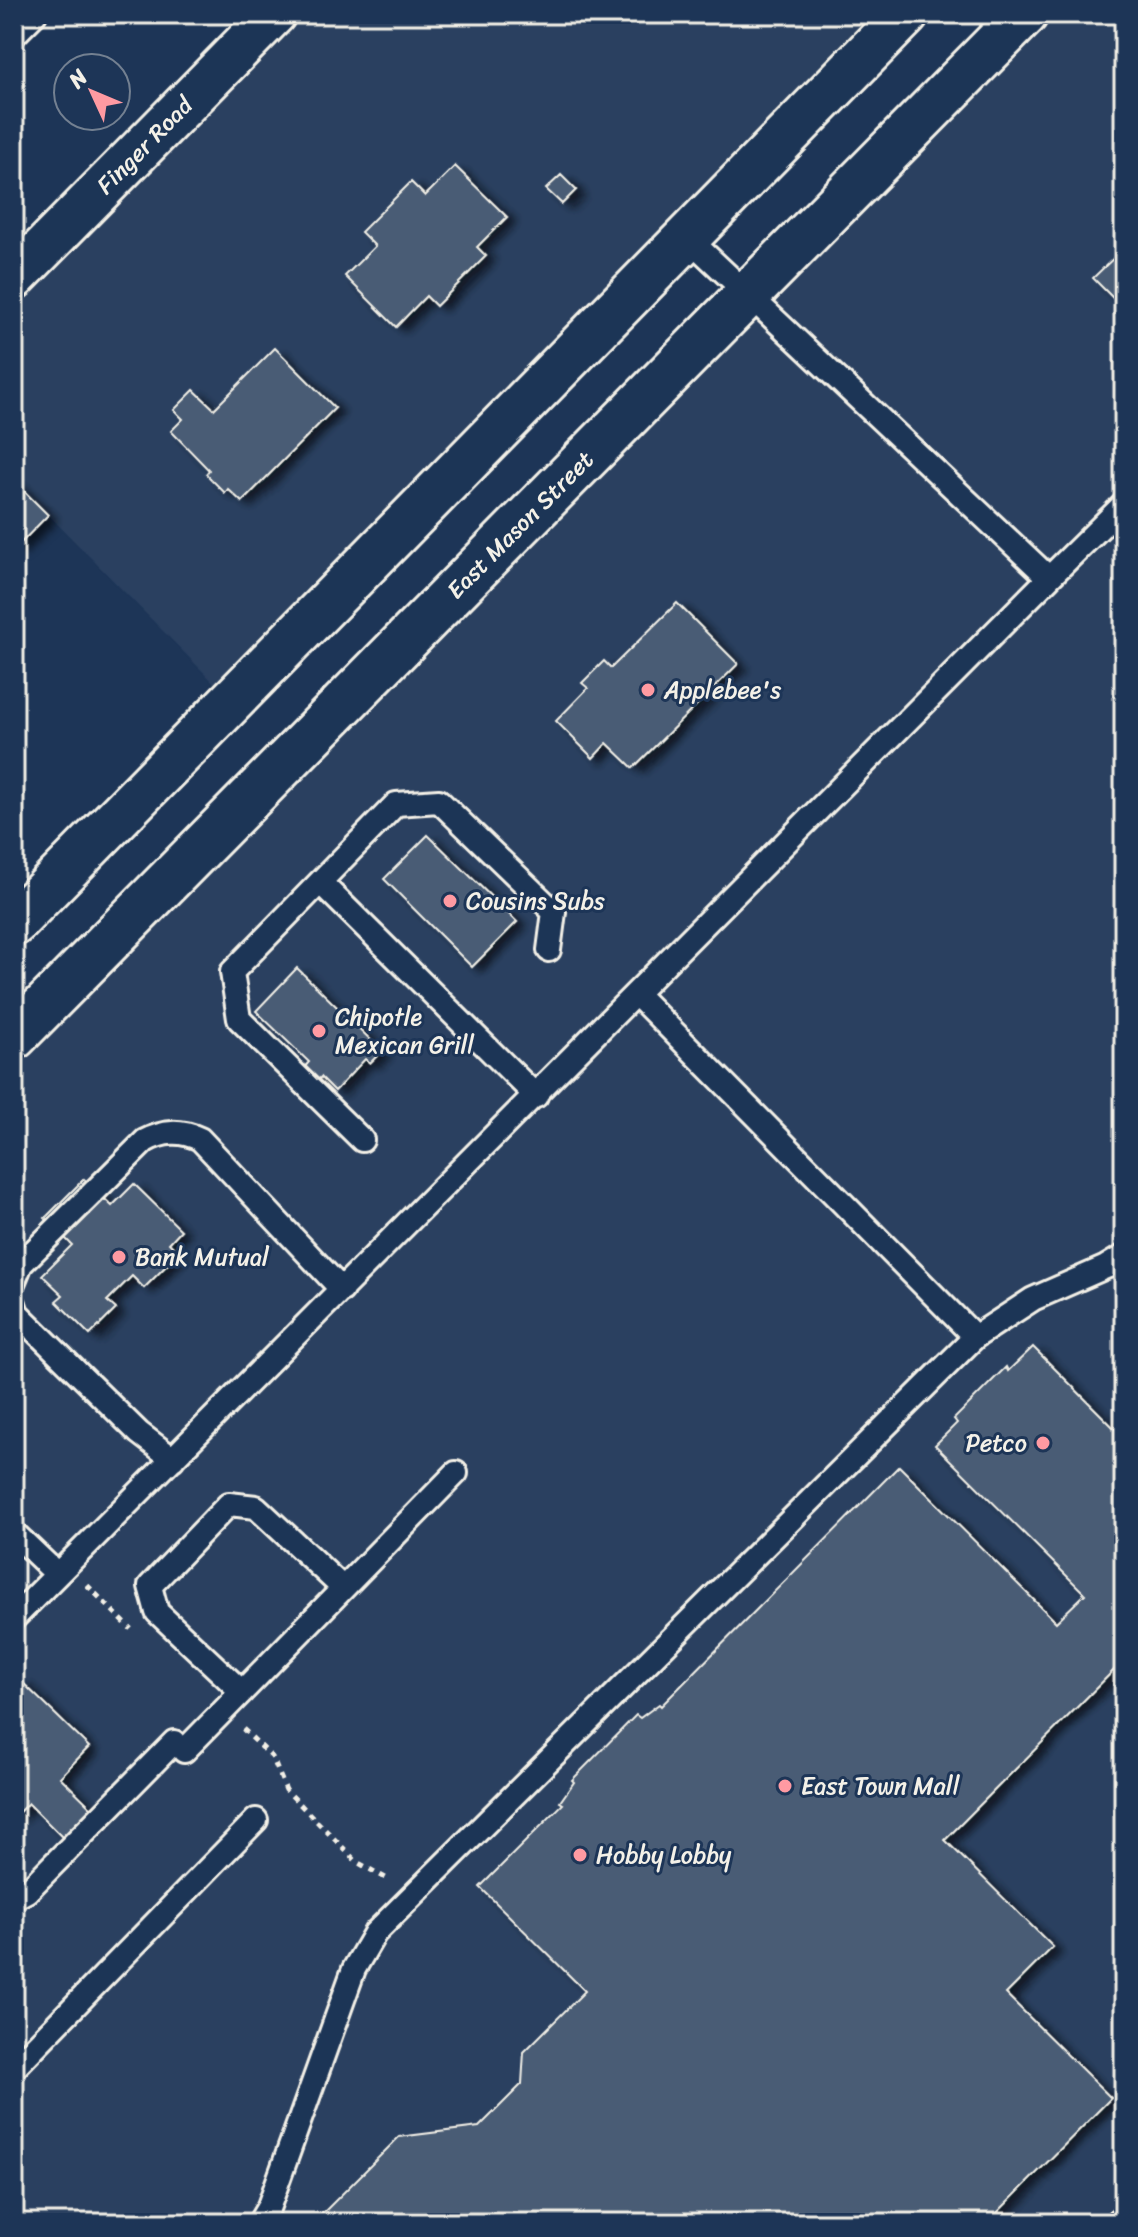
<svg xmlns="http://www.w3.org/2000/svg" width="1138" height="2237" font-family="Sriracha,sans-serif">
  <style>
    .built { fill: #2a4060 }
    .building { fill: #485b74; stroke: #f4f1e8; stroke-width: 2; filter: url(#shadow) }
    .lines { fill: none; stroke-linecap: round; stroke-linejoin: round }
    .lane-casing { stroke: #f4f1e8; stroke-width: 28 }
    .street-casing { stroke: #f4f1e8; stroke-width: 48 }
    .secondary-casing { stroke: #f4f1e8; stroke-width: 50 }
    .path { stroke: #f4f1e8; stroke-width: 5; stroke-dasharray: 6 6; stroke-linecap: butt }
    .lane { stroke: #1d3557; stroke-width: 22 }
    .street { stroke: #1d3557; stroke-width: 42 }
    .secondary { stroke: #1d3557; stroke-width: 44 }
    .poi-dot { fill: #ff9aa2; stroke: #1d3557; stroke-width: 3 }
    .labels { text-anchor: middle; stroke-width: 6; stroke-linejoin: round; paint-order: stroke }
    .street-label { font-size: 24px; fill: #f4f1e8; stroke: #1d3557 }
    .poi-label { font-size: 24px; fill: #f4f1e8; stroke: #1d3557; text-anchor: start }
  </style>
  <defs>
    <filter id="shadow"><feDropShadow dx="9" dy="5" stdDeviation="4" flood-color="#0009"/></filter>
  </defs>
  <rect width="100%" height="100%" fill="#1d3557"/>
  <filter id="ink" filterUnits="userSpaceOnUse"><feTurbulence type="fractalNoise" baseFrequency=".0125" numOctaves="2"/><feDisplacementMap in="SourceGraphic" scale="16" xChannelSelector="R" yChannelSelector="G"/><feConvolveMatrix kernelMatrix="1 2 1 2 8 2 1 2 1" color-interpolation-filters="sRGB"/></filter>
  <g filter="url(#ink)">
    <path class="built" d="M274,14H906L232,701L14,480V275Z
      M1025,14H1124V2223H14V1037Z"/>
    <path class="building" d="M455,166L507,217L477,247L486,256L436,306L426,296L396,327L345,276L375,246L361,232L411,182L425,196Z
      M561,175L576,190L562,204L546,189Z
      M1124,248V309L1093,278Z
      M275,348L335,408L242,502L228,489L225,493L206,474L209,470L171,431L183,419L174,410L194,390L214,409Z
      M14,481L48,515L14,550Z
      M677,603L738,664L633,768L607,743L593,758L556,721L588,688L582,683L604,661L611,668Z
      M428,835L517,922L472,967L384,879Z
      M297,968L382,1051L370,1063L365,1059L335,1091L321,1077L315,1083L302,1070L309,1062L256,1011Z
      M84,1179L112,1206L134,1184L181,1230L169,1243L179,1253L144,1288L132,1276L107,1301L116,1309L90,1335L56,1301L63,1295L42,1275L72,1245L45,1218Z
      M1033,1347L1124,1438V1660L945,1840L1053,1947L1006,1994L1111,2098L987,2223H313L399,2137L479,2127L522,2084L524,2052L585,1991L480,1887L563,1804L560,1802L574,1782L572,1780L636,1715L640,1718L659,1704L661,1706L899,1466L1056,1622L1085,1594L935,1445L957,1423L954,1419L1006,1367L1008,1371Z
      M20,1680L89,1747L60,1777L99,1815L70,1845L28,1803L14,1817V1686Z"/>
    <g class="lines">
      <g class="lane-casing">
        <path id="lane" d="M14,35L35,14
          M1049,578L1124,504
          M320,882L536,1096
          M637,995L975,1337L1033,1299L1106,1267L1124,1256
          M362,1140L239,1019L232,972L396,804L439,801L554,912L549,950
          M14,1281L21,1264L145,1141C164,1131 180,1130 200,1139L342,1290
          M14,1304L17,1313L139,1433L173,1459
          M14,1533L57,1574
          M14,1618L1049,578L687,237
          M242,1692L157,1612L150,1586L229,1504L256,1507L343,1588
          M184,1751L456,1473
          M14,1898L27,1891L174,1742
          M14,2068L256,1820
          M259,2223L269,2206L354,1969L375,1933L975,1337
          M1116,2223L1124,2215"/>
      </g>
      <g class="street-casing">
        <g id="street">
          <path id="s1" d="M14,278L274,14"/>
        </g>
      </g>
      <g class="secondary-casing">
        <g id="secondary">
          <path d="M14,923L906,14"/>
          <path id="s2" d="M14,1037L1025,14"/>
        </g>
      </g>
      <path class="path" d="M87,1585L131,1629
        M243,1729L272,1757L286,1790L357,1862L389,1880"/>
      <use href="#lane" class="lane"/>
      <use href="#street" class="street"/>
      <use href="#secondary" class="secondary"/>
    </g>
  </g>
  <g class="poi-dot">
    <circle cx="648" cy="690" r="8"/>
    <circle cx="450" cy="901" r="8"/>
    <circle cx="319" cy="1031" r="8"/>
    <circle cx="119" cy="1257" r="8"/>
    <circle cx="1043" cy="1443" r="8"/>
    <circle cx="785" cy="1786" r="8"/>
    <circle cx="580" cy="1855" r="8"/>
  </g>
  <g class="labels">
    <g class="street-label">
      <text dy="8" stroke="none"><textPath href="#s1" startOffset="186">Finger Road</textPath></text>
      <text dy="8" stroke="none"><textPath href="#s2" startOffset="720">East Mason Street</textPath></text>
    </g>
    <g class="poi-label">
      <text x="664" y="698">Applebee's</text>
      <text x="466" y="909">Cousins Subs</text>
      <text x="335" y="1025">Chipotle<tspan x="335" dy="28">Mexican Grill</tspan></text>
      <text x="135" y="1265">Bank Mutual</text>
      <text x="1027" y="1451" text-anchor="end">Petco</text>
      <text x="801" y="1794">East Town Mall</text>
      <text x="596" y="1863">Hobby Lobby</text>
    </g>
  </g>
  <rect width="1138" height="2237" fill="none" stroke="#1d3557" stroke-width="48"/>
  <rect x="24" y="24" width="1090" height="2189" fill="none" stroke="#f4f1e8" stroke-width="3" filter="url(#ink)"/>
  <g transform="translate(92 92) rotate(314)"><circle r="38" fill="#1d3557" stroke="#738091" stroke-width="2"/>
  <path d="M0-6L14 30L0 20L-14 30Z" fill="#ff9aa2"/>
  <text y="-12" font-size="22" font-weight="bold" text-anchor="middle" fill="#f4f1e8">N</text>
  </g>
</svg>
